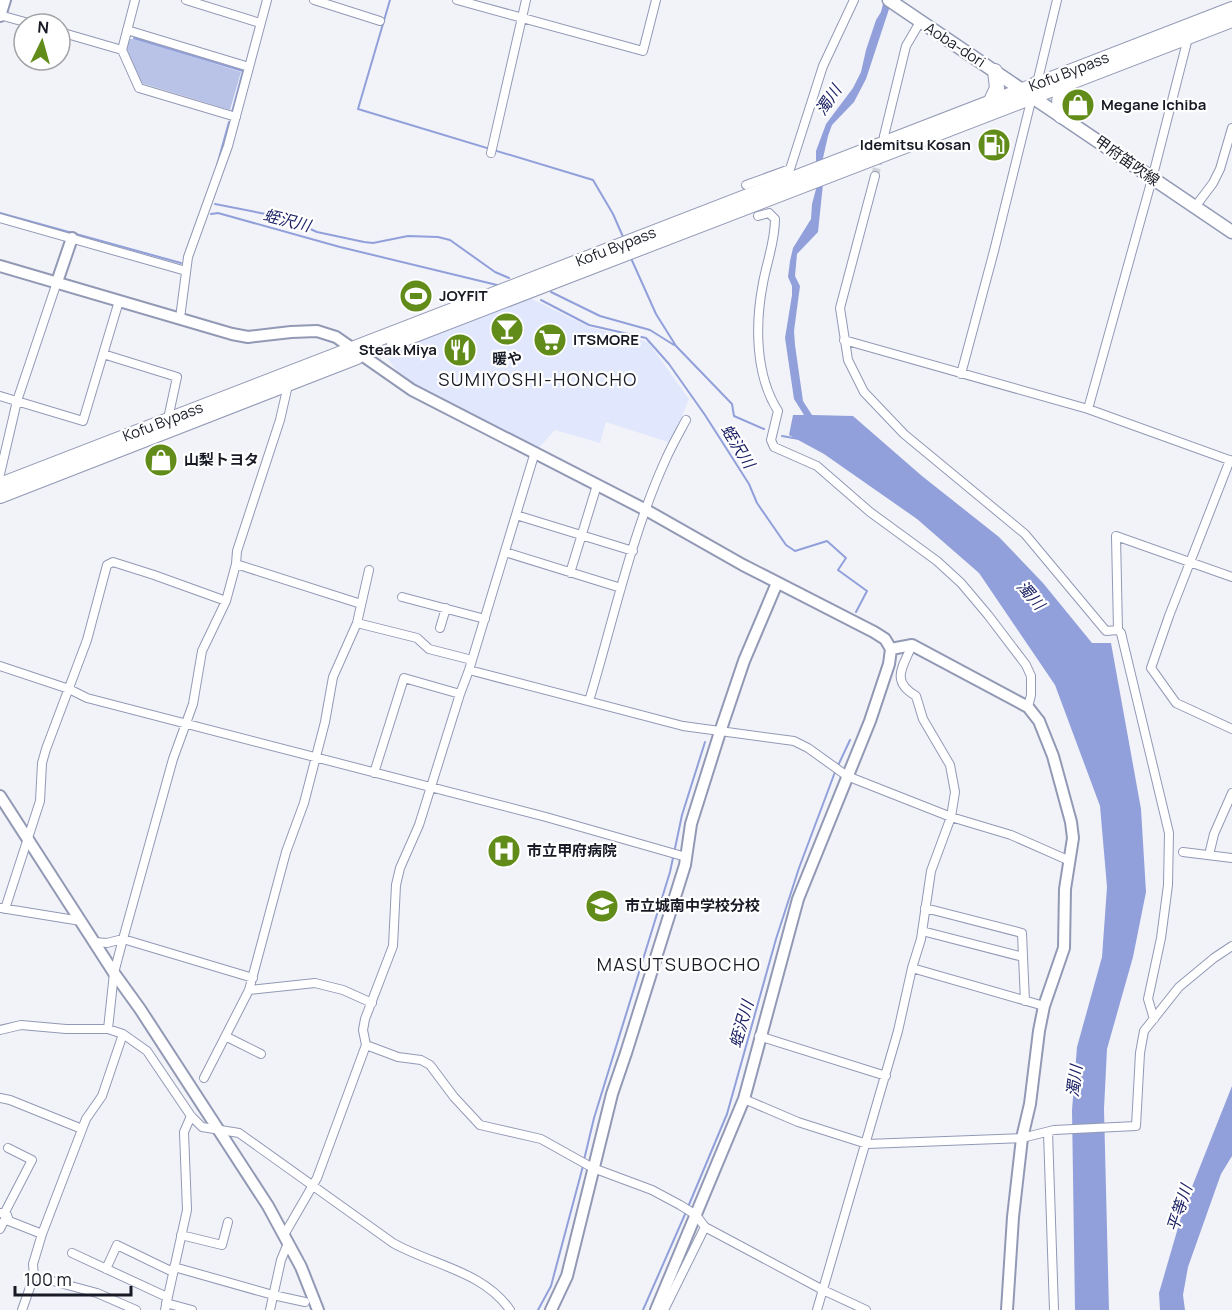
<svg xmlns="http://www.w3.org/2000/svg" width="1232" height="1310" font-family="Manrope,'Noto Sans JP',sans-serif">
  <style>
    .built { fill: #e1e7fd }
    .green { fill: #b9c3e8 }
    .water { fill: #91a0da }
    .lines { fill: none; stroke-linecap: round; stroke-linejoin: round }
    .stream { stroke: #91a0da; stroke-width: 2 }
    .street-tunnel { stroke: #d1d3d9; stroke-width: 8; stroke-dasharray: 8 4; stroke-linecap: butt }
    .street-casing { stroke: #9299b5; stroke-width: 10 }
    .secondary-casing { stroke: #9299b5; stroke-width: 14 }
    .primary-casing { stroke: #9299b5; stroke-width: 15 }
    .highway-casing { stroke: #9299b5; stroke-width: 16 }
    .street { stroke: #fff; stroke-width: 8 }
    .secondary { stroke: #fff; stroke-width: 10 }
    .primary { stroke: #fff; stroke-width: 12 }
    .highway { stroke: #fff; stroke-width: 14 }
    .labels { text-anchor: middle; stroke-width: 4.5; stroke-linejoin: round; paint-order: stroke }
    .street-label { font-size: 15px; fill: #181b25; stroke: #fff }
    .poi-label { font-size: 15px; font-weight: bold; fill: #181b25; stroke: #fff; text-anchor: start }
    .water-label { font-size: 16px; font-style: italic; fill: #1c2265; stroke: #fff }
    .quarter-label { font-size: 18px; letter-spacing: 1.5px; fill: #181b25; stroke: #fff }
  </style>
  <rect width="100%" height="100%" fill="#f2f3f9"/>
  <path class="built" d="M530,298L589,327L648,342L689,399L671,443L606,422L600,443L555,430L535,452L412,390L388,359L401,348Z"/>
  <path class="green" d="M130,39H136L241,72L230,110L141,83L126,47Z"/>
  <path class="water" d="M884,0H892L866,79L854,102L832,125L828,136L823,158V184L818,232L797,254L795,276L800,286L794,331L795,345L803,401L812,415L853,416L922,476L999,537L1043,583L1092,643H1111L1141,809L1146,892L1133,957L1107,1049L1104,1109L1109,1310H1075L1072,1110L1077,1047L1102,957L1107,887L1100,806L1055,685L979,573L917,519L824,454L789,435L793,415H804L794,399L785,338L792,295V286L788,277L790,261L793,248L811,219L812,204L816,189V151L826,124L853,88L861,72L866,50L876,20L881,12Z
    M1232,1086V1156L1221,1174L1188,1267L1183,1295L1185,1310H1160L1159,1293L1184,1207Z"/>
  <g class="lines">
    <path class="stream" d="M390,0L358,109L593,180L613,214L624,239
      M134,38L243,71L232,112
      M216,169L229,122
      M215,204L286,218L317,232L364,242L373,243L408,236L438,237L450,240L495,272L509,278
      M0,213L181,263
      M211,214L218,213L340,247L497,285
      M630,256L656,314L676,346L732,404L734,416L764,429
      M551,292L600,316L650,330L674,345
      M541,300L589,325L646,338L669,364L705,415L749,484L757,503L786,545L795,551L827,541L846,558L838,570L867,591L856,612
      M782,436L799,439
      M584,1160L594,1118L670,872L682,815L705,742
      M688,1207L727,1114L776,939L799,868L835,772L850,740
      M538,1310L551,1286L583,1166
      M643,1310L686,1212"/>
    <path class="street-tunnel" d="M875,176L880,155"/>
    <g class="street-casing">
      <path id="street" d="M135,0L122,50L139,88L236,117
        M186,0L260,23
        M314,0L380,21
        M457,0L643,51L656,0
        M0,15L32,24
        M127,30L249,67
        M60,32L122,50
        M1032,83L1038,79L1057,0
        M884,136L906,46L920,22
        M491,153L526,0
        M875,176L840,308L848,360L864,392L904,434L1025,534L1106,631L1118,630L1121,633L1169,833L1168,885L1161,938L1148,999L1154,1019
        M746,185L790,169L823,66L854,0
        M1195,207L1213,183L1220,169L1232,128
        M758,216L769,213L775,219C775,242 767,261 763,283C755,324 755,375 778,411L771,440L774,447L817,466L870,512L937,561L961,583L988,615L1026,665L1031,676V695L1028,707
        M0,218L186,271
        M180,318L188,257L228,146L267,0
        M844,340L1088,409L1232,461
        M103,354L177,377L169,414L171,418
        M961,374L994,251L1032,97
        M0,396L83,421L119,301
        M1088,409L1152,179L1188,38
        M535,452L469,670L460,694L419,825L400,868L396,885L393,946L365,1019L363,1030L366,1045L398,1057L421,1060L430,1065L454,1097L480,1125L541,1139L593,1168L652,1190L680,1205L696,1215L705,1227L823,1290L866,1310
        M1230,460L1169,616L1151,668L1176,703L1232,729
        M0,474L17,401L57,282
        M516,515L633,551
        M505,552L621,588
        M236,564L361,604
        M570,573L597,485
        M402,597L485,619
        M357,623L417,638L429,649L472,660
        M440,628L446,608
        M1118,630L1116,536L1232,577
        M0,666L69,689L87,698L546,817L686,857
        M469,670L683,726L794,741L808,748L847,776L951,817L1011,835L1070,861
        M589,701C613,622 631,536 665,461C671,447 679,433 686,420
        M374,773L404,678L460,694
        M1183,852L1232,858
        M1209,855L1214,834L1232,793
        M1,908L81,921
        M925,908L1022,933L1023,957
        M5,909L40,801L42,763L46,749L87,640L107,565L113,562L154,575L226,601
        M922,931L1023,957L1025,1001
        M94,942L107,943L123,939L253,978
        M912,968L1044,1006
        M249,990L315,983L343,990L372,1003
        M108,1029L114,973L123,939L173,759L193,704L202,651L226,601L236,564L237,551L280,420L288,385
        M0,1030L21,1025L66,1029H108L123,1034L147,1051L191,1116L202,1127L239,1133L393,1243C432,1265 483,1271 510,1310
        M759,1036L886,1076
        M227,1037L261,1054
        M204,1078L249,990L286,852L304,803L325,722L333,677L357,623L369,570
        M0,1098L10,1100L82,1129
        M744,1099L798,1122L867,1144L1022,1138L1054,1130L1136,1126L1140,1053L1144,1031L1179,987L1214,958L1232,946
        M1048,1132L1054,1310
        M1,1213L7,1215L9,1221L42,1234
        M4,1214L32,1160L8,1148
        M0,1229L7,1215
        M181,1235L222,1245L228,1222
        M284,1235L317,1178L366,1045
        M72,1253L167,1297
        M174,1267L273,1295L305,1302
        M106,1269L117,1245L173,1272
        M34,1276L97,1293L136,1310
        M166,1303L192,1310
        M22,1310L34,1276L33,1264L42,1234L86,1119L102,1096L123,1034
        M165,1310L187,1210L184,1132L191,1116
        M270,1310L281,1260L288,1243
        M664,1310L705,1227
        M817,1310L898,1031L912,968L921,939L931,871L951,817L955,792L950,765L923,719L916,696C890,681 903,667 912,645"/>
    </g>
    <g class="secondary-casing">
      <path id="secondary" d="M0,16L5,0
        M0,266L232,334L248,337L291,332L317,331L336,337L412,390L646,510L743,565L874,632L885,639L891,649L889,664L870,721L798,899L744,1099L656,1310
        M57,282L72,238
        M891,649L912,645L1028,707L1039,721L1053,756L1071,822L1073,838L1065,889L1064,948L1044,1006L1039,1031L1030,1104L1022,1138L1013,1217L1007,1310
        M0,796L114,973L140,1009L268,1206L301,1267L318,1310
        M551,1310L567,1276L612,1094L626,1053L685,865L691,824L720,732L744,661L777,583"/>
    </g>
    <g class="primary-casing">
      <path id="primary" d="M889,0L1232,232"/>
    </g>
    <g class="highway-casing">
      <path id="highway" d="M990,103L997,88L995,71
        M1061,116C1058,103 1058,95 1066,86
        M394,343L1232,20
        M0,485L1232,9
        M0,496L357,357"/>
    </g>
    <use href="#street" class="street"/>
    <use href="#secondary" class="secondary"/>
    <use href="#primary" class="primary"/>
    <use href="#highway" class="highway"/>
  </g>
  <defs>
    <g id="shop-disc" transform="scale(1.725)"><circle r="9.5" fill="#628c1a" stroke="#fff"/><path d="M-5-2.5h2.3a2.7 3.5 0 0 1 5.4 0H5L5.5 6h-11ZM-1.5-2.5h3a1.5 2.3 0 0 0-3 0Z" fill="#fff"/></g>
    <g id="fuel-disc" transform="scale(1.725)"><circle r="9.5" fill="#628c1a" stroke="#fff"/><path d="M-5.5-6h7V0h2V4h1.3V-2.5L3-4.5l.8-.8L6-3V5H2.5V1h-1V6h-7ZM-4.2-4.7v3.2H.2V-4.7Z" fill="#fff"/></g>
    <g id="stadium-disc" transform="scale(1.725)"><circle r="9.5" fill="#628c1a" stroke="#fff"/><path d="M0-5a6.5 5 0 1 0 0 10a6.5 5 0 1 0 0-10ZM-3.5-1.8h7v3.6h-7Z" fill="#fff"/></g>
    <g id="bar-disc" transform="scale(1.725)"><circle r="9.5" fill="#628c1a" stroke="#fff"/><path d="M-6-5H6L.8 .8V4.5H3.5V6h-7V4.5H-.8V.8Z" fill="#fff"/></g>
    <g id="supermarket-disc" transform="scale(1.725)"><circle r="9.5" fill="#628c1a" stroke="#fff"/><path d="M-6-5.5h2.5l.6 2H6L4.5 2H-2.5L-4.4-4H-6ZM-1.5 3.2a1.3 1.3 0 1 0 .1 0ZM3 3.2a1.3 1.3 0 1 0 .1 0Z" fill="#fff"/></g>
    <g id="restaurant-disc" transform="scale(1.725)"><circle r="9.5" fill="#628c1a" stroke="#fff"/><path d="M-5-6h1v4h1v-4h1v4h1v-4h1v5L-1.5 .5V6h-2V.5L-5-1ZM5-6V6H3V1.5H1.5Q1.5-4 5-6Z" fill="#fff"/></g>
    <g id="hospital-disc" transform="scale(1.725)"><circle r="9.5" fill="#628c1a" stroke="#fff"/><path d="M-5-5h3v3.5h4V-5h3V5h-3V1.5h-4V5h-3Z" fill="#fff"/></g>
    <g id="school-disc" transform="scale(1.725)"><circle r="9.5" fill="#628c1a" stroke="#fff"/><path d="M0-5L7-2L0 1L-7-2ZM-4 1L0 2.5L4 1V4Q0 6-4 4Z" fill="#fff"/></g>
  </defs>
  <g fill-rule="evenodd">
    <use href="#shop-disc" x="1078" y="105"/>
    <use href="#fuel-disc" x="994" y="145"/>
    <use href="#stadium-disc" x="416" y="296"/>
    <use href="#bar-disc" x="507" y="329"/>
    <use href="#supermarket-disc" x="550" y="340"/>
    <use href="#restaurant-disc" x="460" y="350"/>
    <use href="#shop-disc" x="161" y="460"/>
    <use href="#hospital-disc" x="504" y="851"/>
    <use href="#school-disc" x="602" y="906"/>
  </g>
  <g class="labels">
    <g class="street-label">
      <text transform="translate(955 45) rotate(33)" y="5">Aoba-dori</text>
      <text transform="translate(1069 72) rotate(-21)" y="5">Kofu Bypass</text>
      <text transform="translate(1127 161) rotate(35)" y="5">甲府笛吹線</text>
      <text transform="translate(616 247) rotate(-21)" y="5">Kofu Bypass</text>
      <text transform="translate(163 422) rotate(-21)" y="5">Kofu Bypass</text>
    </g>
    <g class="poi-label">
      <text x="1101" y="110">Megane Ichiba</text>
      <text x="971" y="150" text-anchor="end">Idemitsu Kosan</text>
      <text x="439" y="301">JOYFIT</text>
      <text x="573" y="345">ITSMORE</text>
      <text x="437" y="355" text-anchor="end">Steak Miya</text>
      <text x="507" y="364" text-anchor="middle">暖や</text>
      <text x="184" y="465">山梨トヨタ</text>
      <text x="527" y="856">市立甲府病院</text>
      <text x="625" y="911">市立城南中学校分校</text>
    </g>
    <g class="water-label">
      <text transform="translate(828 100) rotate(-56)" y="6">濁川</text>
      <text transform="translate(287 220) rotate(14)" y="6">蛭沢川</text>
      <text transform="translate(738 446) rotate(58)" y="6">蛭沢川</text>
      <text transform="translate(1031 595) rotate(49)" y="6">濁川</text>
      <text transform="translate(741 1024) rotate(-74)" y="6">蛭沢川</text>
      <text transform="translate(1074 1081) rotate(-83)" y="6">濁川</text>
      <text transform="translate(1179 1208) rotate(-72)" y="6">平等川</text>
    </g>
    <g class="quarter-label">
      <text x="538" y="386">SUMIYOSHI-HONCHO</text>
      <text x="679" y="971">MASUTSUBOCHO</text>
    </g>
  </g>
  <g transform="translate(42 42) rotate(5)"><circle r="28" fill="#ffffff" stroke="#a3a4a8" stroke-width="1.5"/>
  <path d="M0-4.5L10 22L0 15L-10 22Z" fill="#628c1a"/>
  <text y="-9" font-size="16" font-weight="bold" text-anchor="middle" fill="#181b25">N</text>
  </g>
  <path d="M15 1286v9h116v-9" fill="none" stroke="#181b25" stroke-width="3"/>
  <text x="24" y="1286" font-size="18" fill="#181b25" stroke="#ffffff" stroke-width="4.5" paint-order="stroke">100 m</text>
</svg>
